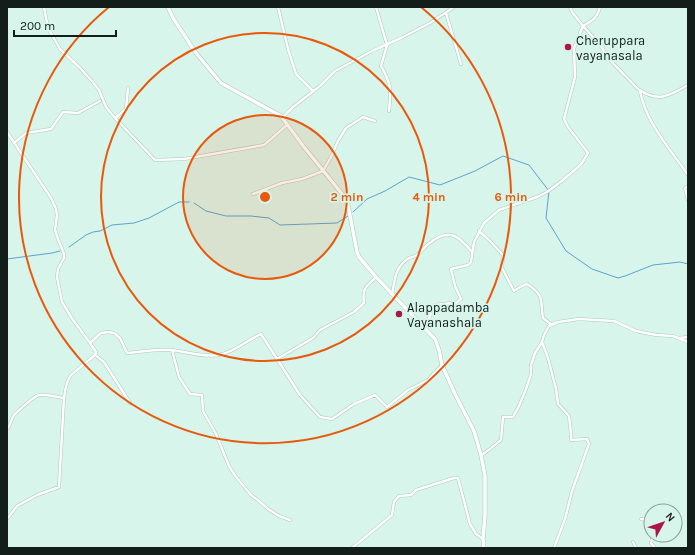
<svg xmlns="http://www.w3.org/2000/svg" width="695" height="555" font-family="Karla,sans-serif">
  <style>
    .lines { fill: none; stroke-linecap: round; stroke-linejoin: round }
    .stream { stroke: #59a4ce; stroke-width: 1 }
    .minor-casing { stroke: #aac8bd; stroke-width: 3.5 }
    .tertiary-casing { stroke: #aac8bd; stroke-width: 4.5 }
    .minor { stroke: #fff; stroke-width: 2.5 }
    .tertiary { stroke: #fff; stroke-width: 3.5 }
    .ring { fill: none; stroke: #e8590c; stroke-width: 2 }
    .poi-dot { fill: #ab1744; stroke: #d7f5ea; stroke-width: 1.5 }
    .labels { text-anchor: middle; stroke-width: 3.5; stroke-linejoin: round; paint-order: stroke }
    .poi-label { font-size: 13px; fill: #131e1a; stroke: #d7f5ea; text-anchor: start }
    .centre { fill: #e8590c; stroke: #d7f5ea; stroke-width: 2 }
    .ring-label { font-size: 12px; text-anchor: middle; font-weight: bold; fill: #e8590c; stroke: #d7f5ea; stroke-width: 3.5; stroke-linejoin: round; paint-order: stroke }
  </style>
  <rect width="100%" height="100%" fill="#d7f5ea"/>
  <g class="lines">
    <path class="stream" d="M194,203L206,211L226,216H251L269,218L280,225L337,223L348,216
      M353,212L367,199L385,191L409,177L440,185L475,171L503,156L529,165L549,191L546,218L566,251L592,269L618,278L625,276L653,265L680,262L688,264
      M69,247L86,235L93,232L100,231L112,225L134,223L149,218L179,202H189
      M7,259L52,253L60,251"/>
    <g class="minor-casing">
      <path id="minor" d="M44,7L48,28L60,49L80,68L91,80L99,90L106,107L115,118L126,109L128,88
        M278,7L288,49L296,74L313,91
        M376,7L387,45L381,66C392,85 391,90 389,111
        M570,7L572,12L583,26C593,20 597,18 600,7
        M446,13L461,64
        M640,91C646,123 670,149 688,175
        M115,118L155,160L184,159L264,145L287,125
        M282,118L293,107L320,86L335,71L372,51L401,38L430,23L454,7
        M7,132L51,198L56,209L57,215L55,230L58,239L64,254V258L58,269L57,277L62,302L73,320L90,343L96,352L95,355L71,375C66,381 65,390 64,398L59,487L37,495L17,506L7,519
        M14,143L26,133L51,129L63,112L78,113L100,101
        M688,186L685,188L688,200
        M253,194L282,183L302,179L323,171L331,157L338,141L346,128L363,117L375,121
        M479,231L489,240L503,255L502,268L514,291L520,287L527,284C545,296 540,299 543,318L552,325
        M392,294C395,279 395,267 409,258C411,257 415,257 417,255C422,251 426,245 431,242C450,228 459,236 472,252
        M425,327L435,305L452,303H456L461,299L455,286L451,269L468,265L471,262L474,242L484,223L499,210L537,197L547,192L563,180L577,168L582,163L588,153L568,127L564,119L575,77L574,48L583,26L601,46L608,58L638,89C658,103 669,96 688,85
        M679,338L688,337
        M542,342L548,358L556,389L558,404L569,416L571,434V440L587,439L589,444L572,491L565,519L554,548
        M90,343L101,333L108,332L114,333L120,338L127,353C141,352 156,349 170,350C186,351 203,358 219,355C235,352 247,340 261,334L277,359L313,338L320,330L354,312L364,303C362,288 366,287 376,277
        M172,350L179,377L190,394L202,395L203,411L216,434L229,466L236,477L251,495L259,501L268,509L279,516L290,520
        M95,355L104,362L130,403
        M277,359L300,395L320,417L332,419L354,404L375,395L387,407L408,390L428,380L442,365
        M7,429C11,425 11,419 14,415C18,411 34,396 39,395C45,394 57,397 64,398
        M481,455C489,451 494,445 501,440L503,417H513L519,406L526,389L531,374V365L535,353L542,342L544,335L549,326L558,322L579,319L614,321L636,331L656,335L673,336L688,342
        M641,519L648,520L651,525
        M653,535L651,543L655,548
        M633,542L636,548
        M352,548L392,515L394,502L399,496L411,495L416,490L454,478H458L470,524L476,534L483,539"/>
    </g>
    <g class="tertiary-casing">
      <path id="tertiary" d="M168,7L173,18L196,53L221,83L281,116L304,147L347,200L357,252L359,257L376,277L435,339L439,350L442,365L455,394L474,431L481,455L485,476V515L483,539L484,548"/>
    </g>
    <use href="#minor" class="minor"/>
    <use href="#tertiary" class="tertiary"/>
  </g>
  <circle cx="265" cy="197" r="82" fill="#e8590c" fill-opacity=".12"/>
  <g class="ring">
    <circle cx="265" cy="197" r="82"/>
    <circle cx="265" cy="197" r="164"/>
    <path d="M421 7A246 246 0 1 1 109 7"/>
  </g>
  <g class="poi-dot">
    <circle cx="568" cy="47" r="4"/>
    <circle cx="399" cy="314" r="4"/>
  </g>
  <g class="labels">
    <g class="poi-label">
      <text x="576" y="45">Cheruppara<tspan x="576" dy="15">vayanasala</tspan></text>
      <text x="407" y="312">Alappadamba<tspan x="407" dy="15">Vayanashala</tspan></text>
    </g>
  </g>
  <circle cx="265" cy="197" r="6" class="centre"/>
  <g class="ring-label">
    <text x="347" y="201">2 min</text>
    <text x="429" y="201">4 min</text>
    <text x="511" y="201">6 min</text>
  </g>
  <rect width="695" height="555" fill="none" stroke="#131e1a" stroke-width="16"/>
  <g transform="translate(663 523) rotate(50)"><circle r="19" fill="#d7f5ea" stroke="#899f97"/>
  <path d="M0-3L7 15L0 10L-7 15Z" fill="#ab1744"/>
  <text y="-6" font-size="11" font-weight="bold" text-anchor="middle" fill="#131e1a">N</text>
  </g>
  <path d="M14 30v6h102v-6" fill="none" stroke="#131e1a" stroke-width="2"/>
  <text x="20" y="30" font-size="12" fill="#131e1a" stroke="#d7f5ea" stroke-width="3" paint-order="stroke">200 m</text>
</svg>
